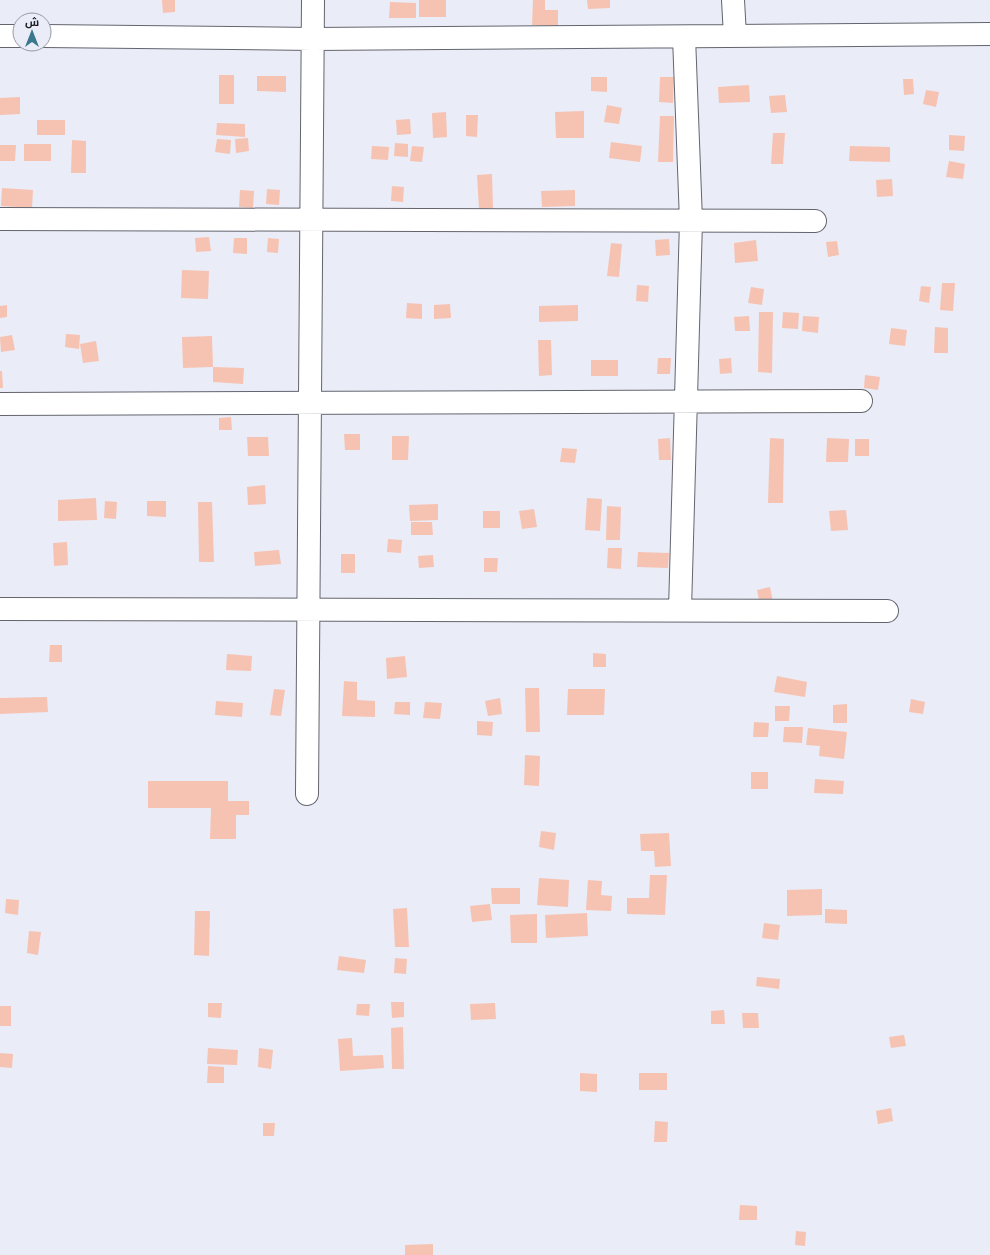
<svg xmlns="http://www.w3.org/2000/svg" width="990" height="1255" font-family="Figtree,Cairo,sans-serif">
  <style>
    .building { fill: #f6c3b3 }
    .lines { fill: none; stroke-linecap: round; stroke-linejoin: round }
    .street-casing { stroke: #63656e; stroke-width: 24 }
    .street { stroke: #fff; stroke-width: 22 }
  </style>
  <rect width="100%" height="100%" fill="#eaecf7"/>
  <path class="building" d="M162,0H175V12L163,13Z
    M419,0H446V17H419Z
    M533,0H545V10H558V26L532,25Z
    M587,0H610V8L588,9Z
    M390,2L416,3V18H389Z
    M219,75H234V104H219Z
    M257,76H286V92L257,91Z
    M591,77H607V92L591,91Z
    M660,77H674L673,103L659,102Z
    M903,79H913L914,94L904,95Z
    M749,85L750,102L719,103L718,87Z
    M926,90L939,92L936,107L923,104Z
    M785,95L787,112L771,113L769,96Z
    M20,97V114L0,115V98Z
    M607,105L622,108L619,124L604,122Z
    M584,111V138H556L555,112Z
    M446,112L447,137L433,138L432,113Z
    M466,115H478L477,137L466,136Z
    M660,116H674L673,162H658Z
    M410,119L411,134L397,135L396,120Z
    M37,120H65V135H37Z
    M217,123L245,124V137L216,135Z
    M773,133H785L783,164H771Z
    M949,135L965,136L964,151L949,150Z
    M248,138L249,151L236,153L235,139Z
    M217,139L231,140L230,154L215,152Z
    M72,140L86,141V173H71Z
    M611,142L642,146L640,162L609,158Z
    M395,143L408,144V157L394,156Z
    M24,144H51V161H24Z
    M0,145H16L15,161H0Z
    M372,146L389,147L388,160L371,159Z
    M412,146L424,147L422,162L410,161Z
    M850,146L890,147V162L849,161Z
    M949,161L965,164L963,179L946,177Z
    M492,174L493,208L479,209L477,175Z
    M892,179L893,196L877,197L876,180Z
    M392,186L404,187L403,202L391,201Z
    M2,188L33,190L32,208L1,206Z
    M267,189L280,190L279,205L266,204Z
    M240,190L254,191L253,208L239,207Z
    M575,190V206L542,207L541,191Z
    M209,237L211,251L196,252L195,238Z
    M234,238H247V254L233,253Z
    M268,238L279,239L278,253L267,252Z
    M669,239L670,255L656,256L655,240Z
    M756,240L758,261L735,263L734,243Z
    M837,241L839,255L828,257L826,242Z
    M611,243L622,244L619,277L607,276Z
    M182,270L209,271L208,299L181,298Z
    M942,283H955L953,311L940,310Z
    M637,285L649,286L648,302L636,301Z
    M921,286L931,287L929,303L919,301Z
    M751,287L764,289L762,305L748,303Z
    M407,303L422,304V319L406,318Z
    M450,304L451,318L434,319V305Z
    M7,305V317L0,318V306Z
    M578,305V321L539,322V306Z
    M759,312H773L772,373L758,372Z
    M783,312L799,313L798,329L782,328Z
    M749,316L750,331H735L734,317Z
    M803,316L819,317L818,333L802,331Z
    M935,327L948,328V353H934Z
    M891,328L907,330L905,346L889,344Z
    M66,334L80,335L79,349L65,347Z
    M12,335L15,350L1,352L0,337Z
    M212,336L213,367L244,368L243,384L213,382V367L183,368L182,337Z
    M538,340H551L552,375L539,376Z
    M96,341L99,361L83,363L80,344Z
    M658,358H671L670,374H657Z
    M731,358L732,373L720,374L719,359Z
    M591,360H618V376H591Z
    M0,371H2L3,388H0Z
    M865,375L880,377L878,390L864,388Z
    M231,417L232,430H219V418Z
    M344,434H360V450H345Z
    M392,436H409L408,460H392Z
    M247,437H268L269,456H248Z
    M670,438L671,460H659L658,439Z
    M770,438L784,439L783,503H768Z
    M827,438L849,439L848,462H826Z
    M855,439H869V456H855Z
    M562,448L577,449L575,463L560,462Z
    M265,485L266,504L248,505L247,487Z
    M96,498L97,520L58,521V500Z
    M587,498L602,499L600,531L585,530Z
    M105,501L117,502L116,519L104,518Z
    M147,501H166V517L147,516Z
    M198,502H212L214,562H199Z
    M438,504V520L410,521L409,505Z
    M607,506L621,507L620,540H606Z
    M534,509L537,527L522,529L519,511Z
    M846,510L848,530L831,531L829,511Z
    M483,511H500V528H483Z
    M411,522H432L433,535H411Z
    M388,539L402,540L401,553L387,552Z
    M67,542L68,565L54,566L53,543Z
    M608,548H622L621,569L607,568Z
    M279,550L281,564L255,566L254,552Z
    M638,552L669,553L668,568L637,567Z
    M341,554H355V573H341Z
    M433,555L434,567L419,568L418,556Z
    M484,558H498L497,572H484Z
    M770,587L773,602L760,605L757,590Z
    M50,645H62V662H49Z
    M593,653L606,654V667H593Z
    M227,654L252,656L251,671L226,670Z
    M405,656L407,677L387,679L386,658Z
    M777,676L807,682L805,697L774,692Z
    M344,681L357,682V700L375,701V717L342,716Z
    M525,688H539L540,732H526Z
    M274,689L285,690L281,716L270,715Z
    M568,689H605L604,715H567Z
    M47,697L48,712L0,714V698Z
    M500,698L502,714L488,716L485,701Z
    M911,699L925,702L923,714L909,712Z
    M216,701L243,703L242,717L215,715Z
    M395,702H410V715L394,714Z
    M425,702L442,703L440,719L423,718Z
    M847,704V723H833V705Z
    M775,706H790L789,721H775Z
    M477,721L493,722L492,736L477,735Z
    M754,722L769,723L768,737H753Z
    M784,727H803L802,743L783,742Z
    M808,728L847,732L844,759L819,756L820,746L806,745Z
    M525,755L540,756L539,786L524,785Z
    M751,772H768V789H751Z
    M815,779L844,781L843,794L814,793Z
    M148,781H228V801H249V815H236V839H210L211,808H148Z
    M541,831L556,833L554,850L539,847Z
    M669,833L671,866L655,867L654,851H641L640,834Z
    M650,875H667L665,915L627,914V898H649Z
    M539,878L569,880L568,907L537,905Z
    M588,880L602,881L601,895L612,896L611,911L586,910Z
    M491,888H520V904H492Z
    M822,889V915L787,916V890Z
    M6,899L19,900L18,915L5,913Z
    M490,904L492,920L472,922L470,906Z
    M407,908L409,947H395L393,909Z
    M825,909L847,910V924L825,923Z
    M195,911H210L209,956L194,955Z
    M587,913L588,936L546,938L545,915Z
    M537,914V943H511L510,915Z
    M764,923L780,925L778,940L762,938Z
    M29,931L41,932L38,955L27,953Z
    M339,956L366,960L364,973L337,970Z
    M395,958L407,959L406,974L394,973Z
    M757,977L780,979L779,989L756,986Z
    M391,1002H404V1017L392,1018Z
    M208,1003H222L221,1018L208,1017Z
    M495,1003L496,1019L471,1020L470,1004Z
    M357,1004H370L369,1016L356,1015Z
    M0,1006H11V1026H0Z
    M724,1010L725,1024H711V1011Z
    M742,1013H758L759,1028H743Z
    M403,1027L404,1069H392L391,1028Z
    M904,1035L906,1046L891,1048L889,1037Z
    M352,1038L353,1056L383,1055L384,1068L340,1071L338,1039Z
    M208,1048L238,1050L237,1065L207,1064Z
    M259,1048L273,1050L271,1069L258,1067Z
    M0,1053L13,1054L12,1068L0,1067Z
    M208,1066L224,1067V1083H207Z
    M580,1073L597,1074V1092L580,1091Z
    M639,1073H667V1090H639Z
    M891,1108L893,1121L878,1124L876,1111Z
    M655,1121L668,1122L667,1142H654Z
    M263,1123H275L274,1136H263Z
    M740,1205L757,1206V1220H739Z
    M796,1231L806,1232L805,1246L795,1245Z
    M433,1244V1255H405V1245Z"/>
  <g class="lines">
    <g class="street-casing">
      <path id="street" d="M733,0L735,36
        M0,36H20
        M44,36L313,39L990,34
        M0,219L815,221
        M0,404L861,401
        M0,609L887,611
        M680,610L691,221L684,37
        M307,794L313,0"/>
    </g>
    <use href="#street" class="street"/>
  </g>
  <g transform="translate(32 32)"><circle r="19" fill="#eaecf7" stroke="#9899a1"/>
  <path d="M0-3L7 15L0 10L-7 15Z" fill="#39788d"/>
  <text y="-6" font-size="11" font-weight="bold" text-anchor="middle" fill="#1d1d21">ش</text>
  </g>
</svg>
